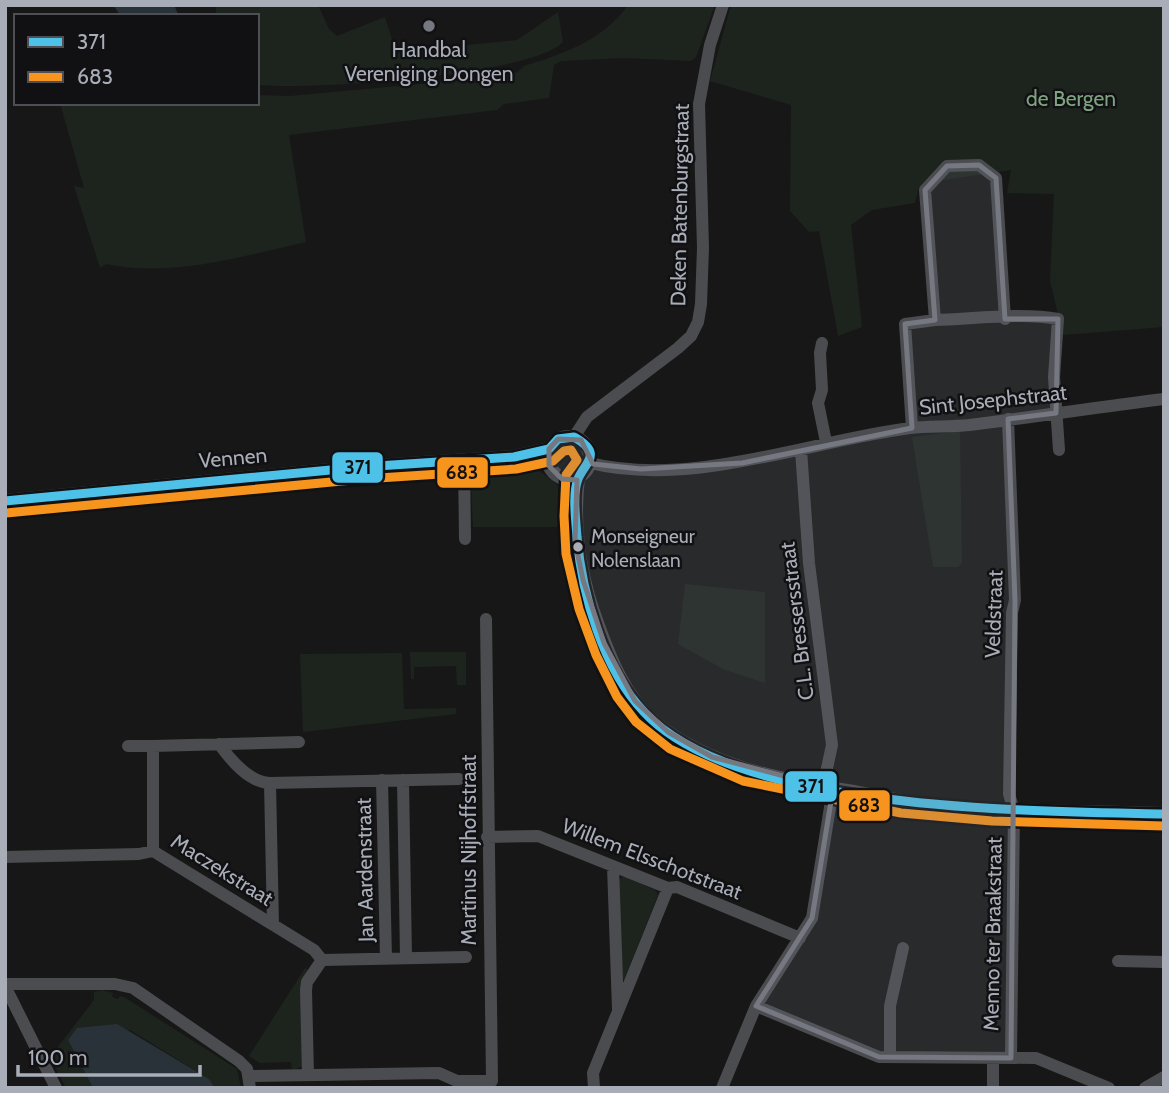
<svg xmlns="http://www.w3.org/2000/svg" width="1169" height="1093" font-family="Cabin,sans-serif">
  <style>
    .green { fill: #1d241e }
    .water { fill: #2a3239 }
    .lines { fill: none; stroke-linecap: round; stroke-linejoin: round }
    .minor { stroke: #4b4c50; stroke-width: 12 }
    .tertiary { stroke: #4b4c50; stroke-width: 14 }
    .bus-1-casing { stroke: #111113; stroke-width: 14 }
    .bus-2-casing { stroke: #111113; stroke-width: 14 }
    .bus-1 { stroke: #4ec1e8; stroke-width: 9 }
    .bus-2 { stroke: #f7941d; stroke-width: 9 }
    .marked { fill: #757880; fill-opacity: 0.2; stroke: #757880; stroke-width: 5; stroke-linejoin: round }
    .poi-dot { fill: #757880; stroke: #111113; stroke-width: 2.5 }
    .bus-dot { fill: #a8adb8; stroke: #111113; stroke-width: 2.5 }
    .labels { text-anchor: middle; stroke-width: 5; stroke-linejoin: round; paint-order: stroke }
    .bus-label { font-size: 19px; fill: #a8adb8; stroke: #111113; text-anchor: start }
    .poi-label { font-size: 21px; fill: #a8adb8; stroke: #111113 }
    .park-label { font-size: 21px; fill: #7fa381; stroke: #111113 }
    .street-label { font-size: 21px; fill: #a8adb8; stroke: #111113 }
    .line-badge { stroke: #111113; stroke-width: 2.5 }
    .pale-badge-label { font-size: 19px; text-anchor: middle; font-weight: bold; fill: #111 }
  </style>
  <rect width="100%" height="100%" fill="#171717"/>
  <path class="green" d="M216,5H318L329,29L337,36L385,17L396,52L517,40L558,12L563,42C530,76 308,90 257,85V16H216Z
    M628,5H715L696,57L691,61L624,58L561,61L554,65L549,98L504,104L497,110L289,135L306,242C243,256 172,278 106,264L100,268L74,186L84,188L60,103H257V95L290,96L496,77L518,72L524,66C563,54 604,40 628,5Z
    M731,5H1164V327L1063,335L1050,281L1054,194L1007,193L1011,170L930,182L918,190L915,203L872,210L851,225L862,327L838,336L819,231L809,232L790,211L791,105L710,81Z
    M960,431L962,563L958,567H933L912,437Z
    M518,465L537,469L560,487L569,527H473L470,466Z
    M685,584L765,592V683L723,669L678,644Z
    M410,652H466V685H457L456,666L414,667V679H411Z
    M402,653L404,709L456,708V714L303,732L300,654Z
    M624,876L655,890L658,895L624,980L620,978L617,881Z
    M305,968L309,971L303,1066L292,1071L291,1062L260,1063L249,1056Z
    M102,990L113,993L112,997L118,999L120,996L124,997L237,1069L241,1088H215L209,1079L130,1030L68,1040L93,1088H66L50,1057L94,1000V992Z"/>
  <path class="water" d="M113,5H174L179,16H121Z
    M117,1024L209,1079L215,1088H93L68,1040L77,1028Z"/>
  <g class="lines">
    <path class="minor" d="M1005,319L996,178L979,165L947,166L925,190L935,320C972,319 1023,312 1058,319L1054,377L1059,450
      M822,343L820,353L822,390L818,403L826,442
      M1008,419L1015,600L1012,613L1009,794L1014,811L1011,1058
      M912,428L905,324L935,320
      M574,437L587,417L678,348L691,336L698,322L701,304L703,248L699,104L710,45L723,5
      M801,450L809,563L832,745L823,787
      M464,459L465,539
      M590,463C692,488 809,441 910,428C929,426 949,427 969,425C1034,417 1099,407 1164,399
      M486,619L492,1081
      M219,744C230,759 249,783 270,783
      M128,746H153
      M382,780L386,959
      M403,780L406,958
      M487,837L538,836L668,888L677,887L800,938
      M153,851V746L299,742
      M5,857L139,854L153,851L314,950L322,960
      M613,866L618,1009
      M273,925L270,783L459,779
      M1118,961L1164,962
      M5,984H115L133,988L239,1061L247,1069L250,1088
      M5,986L56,1088
      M756,1006L879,1057L1036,1058L1109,1088
      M890,1057V1006L903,948
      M308,1075L306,990L307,982L322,960L466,957
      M249,1076L439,1073L457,1081H492
      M594,1088L593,1073L668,888
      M722,1088L756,1006L812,918L833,789
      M993,1088V1058
      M1145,1088L1164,1077"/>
    <path class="tertiary" d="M548 458a21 21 0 1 1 42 0a21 21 0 1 1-42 0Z
      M578,478C572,529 579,575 597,623C610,659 625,698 655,723C709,767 780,780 847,791C877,796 906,803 936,805C1012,812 1088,812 1164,814
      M5,501L362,467L514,457L549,449"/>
    <g class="bus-1-casing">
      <path id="bus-1" d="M5,501L362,467L514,457L549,449L558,439L574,437C604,454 585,462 578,479C572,494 576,521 577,537C582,595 603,669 644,712C736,812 1033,811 1164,814"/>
    </g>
    <g class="bus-2-casing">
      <path id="bus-2" d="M6,513L363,479L516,469L553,461L564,451L571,450L577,460L566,475L564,516L566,554L579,609L596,655L617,697L636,722L670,749L743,781L901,813L992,821L1164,826"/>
    </g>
    <use href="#bus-1" class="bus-1"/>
    <use href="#bus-2" class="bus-2"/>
  </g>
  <path class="marked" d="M979,165L996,178L1005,319H1058L1056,413L1008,419L1015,600L1011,1058L879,1057L756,1006L812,918L833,789L712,757L668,732L635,701L604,643L583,580L575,541L577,480L562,479L549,466V449L558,439L581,440L593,464L641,469L742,463L912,428L905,324L935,320L925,190L947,166Z"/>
  <circle class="poi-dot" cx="429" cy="26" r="7"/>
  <circle class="bus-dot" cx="578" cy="547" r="6"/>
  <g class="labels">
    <g class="bus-label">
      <text x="591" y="543">Monseigneur<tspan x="591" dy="24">Nolenslaan</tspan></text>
    </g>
    <g class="poi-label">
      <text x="429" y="57">Handbal<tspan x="429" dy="24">Vereniging Dongen</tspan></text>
    </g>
    <g class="park-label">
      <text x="1071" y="106">de Bergen</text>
    </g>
    <g class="street-label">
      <text transform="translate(680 205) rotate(-89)" y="7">Deken Batenburgstraat</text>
      <text transform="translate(993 400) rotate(-6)" y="7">Sint Josephstraat</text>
      <text transform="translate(233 458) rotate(-5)" y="7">Vennen</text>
      <text transform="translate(994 614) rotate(-88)" y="7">Veldstraat</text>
      <text transform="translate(797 621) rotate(-97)" y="7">C.L. Bressersstraat</text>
      <text transform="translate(469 850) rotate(-90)" y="7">Martinus Nijhoffstraat</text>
      <text transform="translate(652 859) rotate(21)" y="7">Willem Elsschotstraat</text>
      <text transform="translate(222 870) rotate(32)" y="7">Maczekstraat</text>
      <text transform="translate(365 870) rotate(-91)" y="7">Jan Aardenstraat</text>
      <text transform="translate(993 934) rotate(-89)" y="7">Menno ter Braakstraat</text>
    </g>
  </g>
  <g class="line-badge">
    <rect x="331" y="451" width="53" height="33" rx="7" fill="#4ec1e8"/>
    <rect x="436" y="456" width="53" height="33" rx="7" fill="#f7941d"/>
    <rect x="784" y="770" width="54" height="33" rx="7" fill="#4ec1e8"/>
    <rect x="838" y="789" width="53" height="33" rx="7" fill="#f7941d"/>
  </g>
  <g class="pale-badge-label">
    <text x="358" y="474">371</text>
    <text x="462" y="479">683</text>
    <text x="811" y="793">371</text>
    <text x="864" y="812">683</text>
  </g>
  <rect width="1169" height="1093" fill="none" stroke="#a8adb8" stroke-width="14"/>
  <rect x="14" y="14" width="245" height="91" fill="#111113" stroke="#4d4f55" stroke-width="2"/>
  <rect x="28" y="37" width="35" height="10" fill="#4ec1e8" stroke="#4d4f55" stroke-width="2"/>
  <text x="77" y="49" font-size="21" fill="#a8adb8">371</text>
  <rect x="28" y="72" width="35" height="10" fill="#f7941d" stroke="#4d4f55" stroke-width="2"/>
  <text x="77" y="84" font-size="21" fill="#a8adb8">683</text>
  <path d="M18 1065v10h182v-10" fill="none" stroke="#a8adb8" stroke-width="3.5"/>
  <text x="28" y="1065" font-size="21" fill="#a8adb8" stroke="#111113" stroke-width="5" paint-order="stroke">100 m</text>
</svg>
